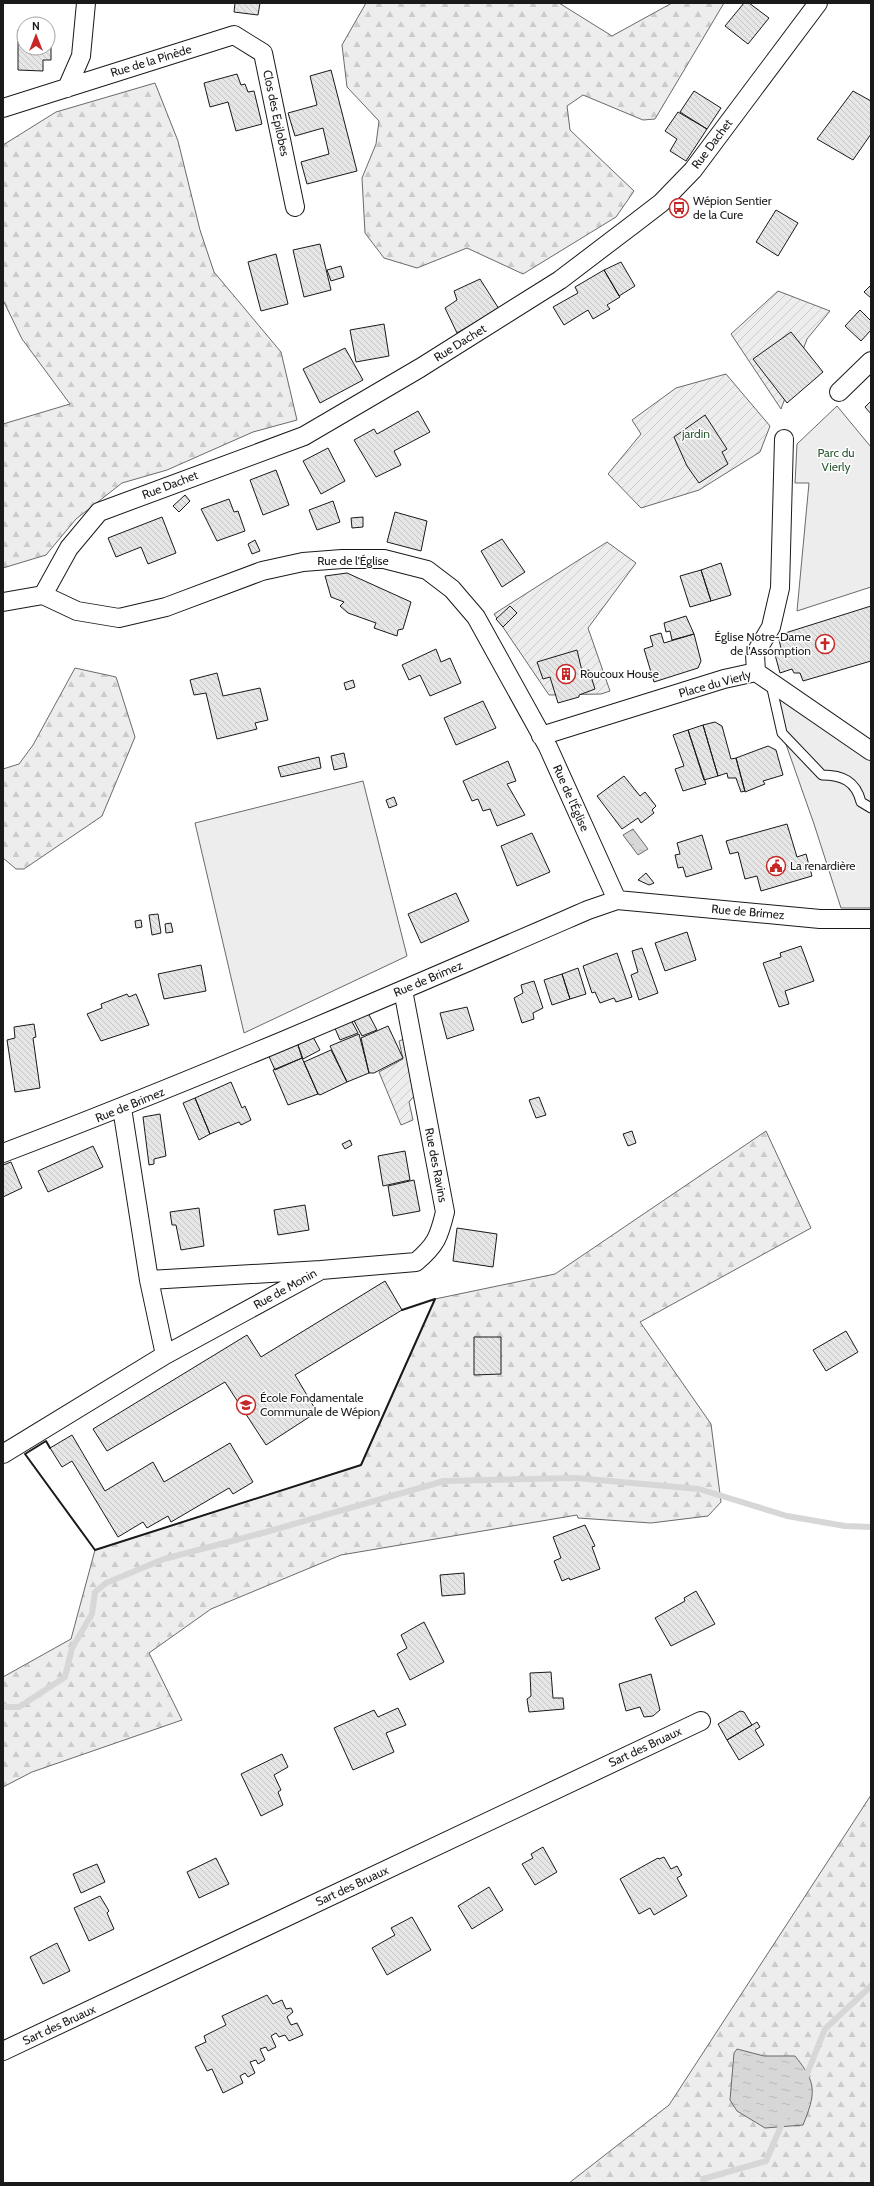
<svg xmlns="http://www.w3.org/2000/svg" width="874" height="2186" font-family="Cabin,sans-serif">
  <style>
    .built { fill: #ededed; stroke: #6a6a6a }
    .forest { fill: url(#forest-firs); stroke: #6a6a6a }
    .garden { fill: url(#garden-furrows); stroke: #6a6a6a }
    .water { fill: url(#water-ripples); stroke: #6a6a6a }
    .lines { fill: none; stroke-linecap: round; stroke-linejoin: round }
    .stream { stroke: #d7d7d7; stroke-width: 6 }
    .building { fill: url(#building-back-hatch); stroke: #1a1a1a }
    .service-casing { stroke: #1a1a1a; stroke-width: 11 }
    .minor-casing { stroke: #1a1a1a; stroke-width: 20 }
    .service { stroke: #fff; stroke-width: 9 }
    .minor { stroke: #fff; stroke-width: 18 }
    .wall { stroke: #1a1a1a; stroke-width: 2 }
    .labels { text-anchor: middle; stroke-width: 3; stroke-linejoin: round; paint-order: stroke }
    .street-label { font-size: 12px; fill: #1a1a1a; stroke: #fff }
    .poi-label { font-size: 12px; fill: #1a1a1a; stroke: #fff; text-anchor: start }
    .park-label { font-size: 12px; fill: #2b5a34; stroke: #fff }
  </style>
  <defs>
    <pattern id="forest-firs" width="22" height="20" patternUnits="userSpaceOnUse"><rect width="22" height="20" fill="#ededed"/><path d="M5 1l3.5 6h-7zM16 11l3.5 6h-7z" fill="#cbcbcb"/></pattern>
    <pattern id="garden-furrows" width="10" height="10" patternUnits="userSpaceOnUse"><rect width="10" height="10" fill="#ededed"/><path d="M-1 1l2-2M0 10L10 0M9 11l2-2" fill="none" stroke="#cbcbcb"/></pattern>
    <pattern id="water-ripples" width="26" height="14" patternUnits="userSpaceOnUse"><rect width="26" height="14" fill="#d7d7d7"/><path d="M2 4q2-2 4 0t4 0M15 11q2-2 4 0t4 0" fill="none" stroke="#b8b8b8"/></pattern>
    <pattern id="building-back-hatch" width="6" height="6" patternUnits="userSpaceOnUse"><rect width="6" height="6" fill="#e6e6e6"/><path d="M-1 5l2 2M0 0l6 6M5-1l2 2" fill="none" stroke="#c5c5c5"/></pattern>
  </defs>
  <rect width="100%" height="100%" fill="#fff"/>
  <path class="built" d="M837,406L871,447V587L797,611L809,483H795L797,444Z
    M771,683L871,751V908H841L814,824L782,733Z
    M363,781L407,956L244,1033L195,823Z"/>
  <path class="forest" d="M366,3H559L612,36L672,3H724L655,119L643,120L583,95L567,106L570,130L634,191L616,217L523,274L467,248L417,268L384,258L365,233L362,178L376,144L379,121L347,87L342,45Z
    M155,83L178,141L200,230L214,272L281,352L297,420L253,432L167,470L122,483L76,519L46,555L3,568V424L70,404L22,339L3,300V145L56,112Z
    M75,668L116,677L135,737L102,816L24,869H16L3,858V769L19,764L33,745Z
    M766,1131L811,1228L640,1322L711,1424L721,1502L708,1516L651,1523L578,1518L577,1515L341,1555L211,1609L149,1653L182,1720L32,1772L3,1787V1677L71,1639L95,1550L361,1465L435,1299L555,1274Z
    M871,1795V2183H569L669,2105Z"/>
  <path class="garden" d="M778,291L830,311L807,339L781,409L731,334Z
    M726,374L770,426L760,452L699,490L641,508L608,474L641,434L632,420L676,388Z
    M607,542L636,563L588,628L610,691L601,694L549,695L494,614Z
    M404,1039L416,1094L409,1102L413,1120L401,1125L379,1072L403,1059L399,1041Z"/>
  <path class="water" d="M633,829L648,849L638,855L623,835Z
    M737,2049L764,2056H795C817,2083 816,2093 803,2125L765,2128L737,2111L730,2100L734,2053Z"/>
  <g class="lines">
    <path class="stream" d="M3,1707H19L65,1677L72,1648L92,1614L95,1592L106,1583L164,1559L266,1532L444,1481L576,1478L699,1489L787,1516L845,1526L871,1527
      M805,2079L825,2029L871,1986
      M704,2183L703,2179L766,2161L784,2119"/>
  </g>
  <path class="building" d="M235,3H260L258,15L234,12Z
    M744,3H749L769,18L748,44L725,26Z
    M18,30H24V48H48V30H51V60H43V71L18,70Z
    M331,70L357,171L307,184L301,162L329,154L323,128L295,136L288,113L317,105L310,76Z
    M237,74L241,85L245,84L248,92L254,91L262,124L236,131L228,102L210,107L204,83Z
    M694,91L721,108L707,129L680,112Z
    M853,91L871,101V134L853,160L817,139Z
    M678,112L707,129L686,161L670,151L677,139L665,131Z
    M776,210L798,223L778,256L756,242Z
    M320,244L331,290L304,297L293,250Z
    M276,254L288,304L261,311L248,262Z
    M621,262L635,286L619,296L604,270Z
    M341,266L344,277L331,281L327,270Z
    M604,270L620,297L607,305L610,309L593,319L588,310L564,325L553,307L578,293L575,287Z
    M480,279L499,309L457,333L445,308L457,300L454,291Z
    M871,285V298L864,292Z
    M860,310L871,321V330L861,341L845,326Z
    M384,324L389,356L356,362L350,330Z
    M791,332L823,372L787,403L753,359Z
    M345,348L363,380L320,403L303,369Z
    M871,401V414L865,407Z
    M418,411L430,432L394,451L401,465L376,477L354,440L374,429L377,434Z
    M705,415L727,449L722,452L728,464L699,483L687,466L674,437Z
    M328,448L345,481L321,494L303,461Z
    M276,470L289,505L263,515L250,480Z
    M185,495L190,501L179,512L173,506Z
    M229,499L234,512L238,511L245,531L217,541L201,509Z
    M333,501L340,522L317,530L309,510Z
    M395,512L427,521L421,551L387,542Z
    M162,517L176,553L148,564L141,547L116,557L108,538Z
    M363,517V527L352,528L351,518Z
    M502,539L525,572L502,587L481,551Z
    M255,540L260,551L252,554L248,544Z
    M721,563L731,595L711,601L701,570Z
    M701,570L711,601L690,607L680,576Z
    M347,573L411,602L403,629L398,630L397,636L374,628L376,623L348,613L340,606L344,602L331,597L325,576Z
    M510,606L517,613L503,627L496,619Z
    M871,606V661L803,681L800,673H794L792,669L780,673L774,651L781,648L779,640L782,634Z
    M686,616L694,634L672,640L670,631L666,632L664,623Z
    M661,633L664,643L694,634L701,661L698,668L654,682L644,649L653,646L650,636Z
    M436,649L441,662L450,658L461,683L430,696L420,675L409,680L402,665Z
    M577,650L582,671L589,670L595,689L579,695V697L558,703L550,677L543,679L537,662Z
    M217,673L223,696L260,688L268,720L255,723L257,729L217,739L206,693L194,695L190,680Z
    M353,680L355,687L346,690L344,683Z
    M483,701L496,728L456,745L444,718Z
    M715,722L722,726L731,759L736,758L745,791L741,792L736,778H728L727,773L718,776L703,725Z
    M703,725L718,776L704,780L688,730Z
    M688,730L706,784L683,791L675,769L684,766L673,735Z
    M768,746L776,750L783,775L763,781L765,784L745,792L736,758Z
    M344,753L347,767L334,770L331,756Z
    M319,757L321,768L281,777L278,767Z
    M508,761L516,781L507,784L525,815L497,826L490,809L483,811L478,799L472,801L463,781Z
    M624,776L640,796L645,792L656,806L652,810L654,813L641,823L638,818L622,829L597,796Z
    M394,797L397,805L389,808L386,800Z
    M787,824L797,857L806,854L812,876L761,891L757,876L745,879L738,852L730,854L726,841Z
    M532,833L550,872L517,886L501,846Z
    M702,835L712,869L686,877L683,867L678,868L675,855L680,854L677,843Z
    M646,873L654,883L649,885L638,880Z
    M456,893L469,921L421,943L408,914Z
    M158,914L161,933L152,935L149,915Z
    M141,920L142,927L136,928L135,921Z
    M171,923L173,932L166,933L165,924Z
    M687,932L696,960L665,971L655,943Z
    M801,946L814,981L785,991L789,1004L779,1007L763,963L781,957L780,953Z
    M642,948L658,993L639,1000L631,975L638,972L632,951Z
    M617,953L632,997L616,1002L614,998L600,1003L595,992L592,993L583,966Z
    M201,965L206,991L164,999L158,974Z
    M578,968L586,994L570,999L562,974Z
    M562,974L570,999L552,1005L544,980Z
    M534,981L543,1008L533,1013L534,1019L522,1023L514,998L523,993L521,985Z
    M127,994L129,997L136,994L149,1025L101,1041L87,1014L102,1008L101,1004Z
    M467,1007L474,1030L447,1039L440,1013Z
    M367,1011L377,1030L362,1036L352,1017Z
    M350,1018L358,1033L340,1040L334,1026Z
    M34,1024L36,1037L33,1038L40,1088L15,1092L7,1040L15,1038L14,1027Z
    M388,1026L403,1058L374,1073H369L361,1038Z
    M359,1034L369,1073L347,1082L330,1046Z
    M312,1035L320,1050L303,1059L297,1042Z
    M297,1042L302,1058L275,1070L267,1052Z
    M331,1050L347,1082L320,1095L318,1094L304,1062Z
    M302,1058L318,1094L288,1105L273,1070Z
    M231,1082L242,1108L245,1106L251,1120L241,1125L239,1122L210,1134L195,1098Z
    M539,1097L546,1115L536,1118L529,1100Z
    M195,1098L210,1134L199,1140L183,1103Z
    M160,1114L166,1156L154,1159V1164L149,1165L143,1117Z
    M632,1131L636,1143L628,1146L623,1134Z
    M350,1140L352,1145L345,1149L342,1144Z
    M93,1146L103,1167L48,1192L38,1171Z
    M405,1151L410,1180L383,1186L378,1156Z
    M11,1162L22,1188L3,1197V1165Z
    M414,1180L420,1211L393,1216L388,1186Z
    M305,1205L309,1230L278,1235L274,1210Z
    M199,1208L204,1246L181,1250L176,1225H172L170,1212Z
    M457,1228L497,1234L493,1267L453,1261Z
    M385,1281L402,1310L295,1375L317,1412L266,1445L225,1382L107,1451L93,1429L247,1335L261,1357Z
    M846,1331L858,1352L826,1371L813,1350Z
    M474,1337H501V1374L474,1375Z
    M72,1435L105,1491L153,1462L164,1482L230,1443L253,1482L233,1494L229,1488L171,1522L168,1516L147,1528L143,1522L118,1537L72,1461L62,1467L50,1448Z
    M585,1525L595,1546L592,1547L600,1569L570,1580L569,1578L562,1581L554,1561L561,1558L553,1537Z
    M464,1573L465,1594L442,1596L440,1575Z
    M696,1591L715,1624L671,1646L655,1618L685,1601L684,1598Z
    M424,1622L444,1662L410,1680L397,1654L407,1648L401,1635Z
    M551,1672L553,1698H563L564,1709L529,1712L527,1699L531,1696L530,1673Z
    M651,1674L660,1710L653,1716L644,1717L640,1707L626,1711L619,1684Z
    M398,1708L406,1725L386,1733L394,1752L353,1770L334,1728L374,1710L378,1717Z
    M740,1711L744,1712L752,1725L727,1740L718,1724Z
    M757,1722L760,1727L755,1730L764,1745L739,1760L727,1740Z
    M282,1754L288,1767L274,1775L281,1790L278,1792L283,1805L261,1816L241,1774Z
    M543,1847L557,1872L535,1885L522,1864L533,1858L531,1854Z
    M664,1857L671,1869L677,1866L682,1875L677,1878L687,1896L654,1915L650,1908L639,1914L620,1879L658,1858L659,1859Z
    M216,1858L229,1884L199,1898L187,1872Z
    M97,1864L105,1882L81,1893L73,1874Z
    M489,1887L503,1910L472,1929L458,1906Z
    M100,1896L109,1911L107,1913L114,1929L89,1941L74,1908Z
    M412,1917L431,1950L387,1975L372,1948L395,1935L391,1928Z
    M57,1943L70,1971L43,1984L30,1957Z
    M267,1995L273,2004L282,2000L286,2009L291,2008L293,2012L287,2017L291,2025L297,2023L303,2035L289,2041L285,2035L279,2037L276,2033L271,2036L276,2047L268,2051L266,2047L260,2049L265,2060L258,2064L256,2060L250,2062L255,2073L248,2077L245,2073L240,2076L243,2083L223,2093L212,2069L207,2071L195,2047L206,2042L204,2036L226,2025L222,2016Z"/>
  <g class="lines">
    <g class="service-casing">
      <path id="service" d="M771,684L782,733L822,775C842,775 856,781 861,802L871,808"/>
    </g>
    <g class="minor-casing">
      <path id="minor" d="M67,88L81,56L86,3
        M3,108L234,35L263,53L295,207
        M839,392L871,361
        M43,595L69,548L99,512L304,436L420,368L560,280L635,223L661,203L693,170L818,3
        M3,602L43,595L77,611L119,618L166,607L262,571L303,562L342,559H384L427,570L452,589L476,617L548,747L617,900
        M756,672L755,654L771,627L780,588L784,439
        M541,736L724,679L756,672L871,751
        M3,1153C201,1078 394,994 588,910L617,900L820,919H871
        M321,1270L416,1262C436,1245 439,1237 445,1212L403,990
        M149,1280L321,1270L165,1355
        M3,1454L165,1355L149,1280L122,1108
        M3,2051L701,1721"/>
    </g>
    <use href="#service" class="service"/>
    <use href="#minor" class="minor"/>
    <path class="wall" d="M50,1448L46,1441L25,1454L95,1550L361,1465L435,1299L402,1310"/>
  </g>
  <defs>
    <g id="bus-ring" transform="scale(1)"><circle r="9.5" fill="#fff" stroke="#c62828" stroke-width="1.5"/><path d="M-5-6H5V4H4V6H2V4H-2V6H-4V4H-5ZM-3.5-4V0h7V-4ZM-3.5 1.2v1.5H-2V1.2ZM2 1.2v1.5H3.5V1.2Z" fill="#c62828"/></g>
    <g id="church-ring" transform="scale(1)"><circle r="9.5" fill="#fff" stroke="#c62828" stroke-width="1.5"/><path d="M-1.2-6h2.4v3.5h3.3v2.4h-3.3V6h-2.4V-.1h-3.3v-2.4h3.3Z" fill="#c62828"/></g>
    <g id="building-ring" transform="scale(1)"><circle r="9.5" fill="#fff" stroke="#c62828" stroke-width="1.5"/><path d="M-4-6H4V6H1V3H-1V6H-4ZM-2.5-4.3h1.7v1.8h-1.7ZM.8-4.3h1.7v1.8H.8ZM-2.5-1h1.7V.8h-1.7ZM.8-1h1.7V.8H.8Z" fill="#c62828"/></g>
    <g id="civic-ring" transform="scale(1)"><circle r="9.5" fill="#fff" stroke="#c62828" stroke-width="1.5"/><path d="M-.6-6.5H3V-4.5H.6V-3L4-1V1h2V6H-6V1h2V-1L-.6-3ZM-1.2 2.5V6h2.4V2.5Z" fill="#c62828"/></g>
    <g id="school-ring" transform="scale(1)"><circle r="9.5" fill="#fff" stroke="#c62828" stroke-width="1.5"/><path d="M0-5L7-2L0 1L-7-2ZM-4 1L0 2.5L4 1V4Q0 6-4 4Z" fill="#c62828"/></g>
  </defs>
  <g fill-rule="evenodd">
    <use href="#bus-ring" x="679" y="208"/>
    <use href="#church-ring" x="825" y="644"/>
    <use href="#building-ring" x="566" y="674"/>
    <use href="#civic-ring" x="776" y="866"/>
    <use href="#school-ring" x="246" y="1405"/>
  </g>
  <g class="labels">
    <g class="street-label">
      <text transform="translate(151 61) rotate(-17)" y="4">Rue de la Pinède</text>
      <text transform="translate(276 113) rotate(78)" y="4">Clos des Epilobes</text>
      <text transform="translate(712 144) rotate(-53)" y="4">Rue Dachet</text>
      <text transform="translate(460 343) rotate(-32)" y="4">Rue Dachet</text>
      <text transform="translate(170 485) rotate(-21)" y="4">Rue Dachet</text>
      <text x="353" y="565">Rue de l'Église</text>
      <text transform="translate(715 684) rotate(-15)" y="4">Place du Vierly</text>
      <text transform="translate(571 798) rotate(66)" y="4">Rue de l'Église</text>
      <text transform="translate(748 912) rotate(5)" y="4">Rue de Brimez</text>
      <text transform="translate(428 979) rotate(-23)" y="4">Rue de Brimez</text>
      <text transform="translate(130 1105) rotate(-22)" y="4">Rue de Brimez</text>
      <text transform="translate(436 1165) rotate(79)" y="4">Rue des Ravins</text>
      <text transform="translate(285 1289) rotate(-29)" y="4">Rue de Monin</text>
      <text transform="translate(645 1747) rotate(-25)" y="4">Sart des Bruaux</text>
      <text transform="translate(352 1886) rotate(-25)" y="4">Sart des Bruaux</text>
      <text transform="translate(59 2025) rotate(-25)" y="4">Sart des Bruaux</text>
    </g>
    <g class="poi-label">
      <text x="693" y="205">Wépion Sentier<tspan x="693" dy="14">de la Cure</tspan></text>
      <text x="811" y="641" text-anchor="end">Église Notre-Dame<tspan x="811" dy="14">de l'Assomption</tspan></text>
      <text x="580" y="678">Roucoux House</text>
      <text x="790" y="870">La renardière</text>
      <text x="260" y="1402">École Fondamentale<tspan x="260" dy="14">Communale de Wépion</tspan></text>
    </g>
    <g class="park-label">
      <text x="696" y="438">jardin</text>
      <text x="836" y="457">Parc du<tspan x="836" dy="14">Vierly</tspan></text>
    </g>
  </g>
  <rect width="874" height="2186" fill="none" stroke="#1a1a1a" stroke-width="8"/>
  <g transform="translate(36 36)"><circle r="19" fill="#ffffff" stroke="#a3a3a3"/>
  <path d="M0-3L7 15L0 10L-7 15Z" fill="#c62828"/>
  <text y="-6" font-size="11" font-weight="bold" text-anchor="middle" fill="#1a1a1a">N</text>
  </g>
</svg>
